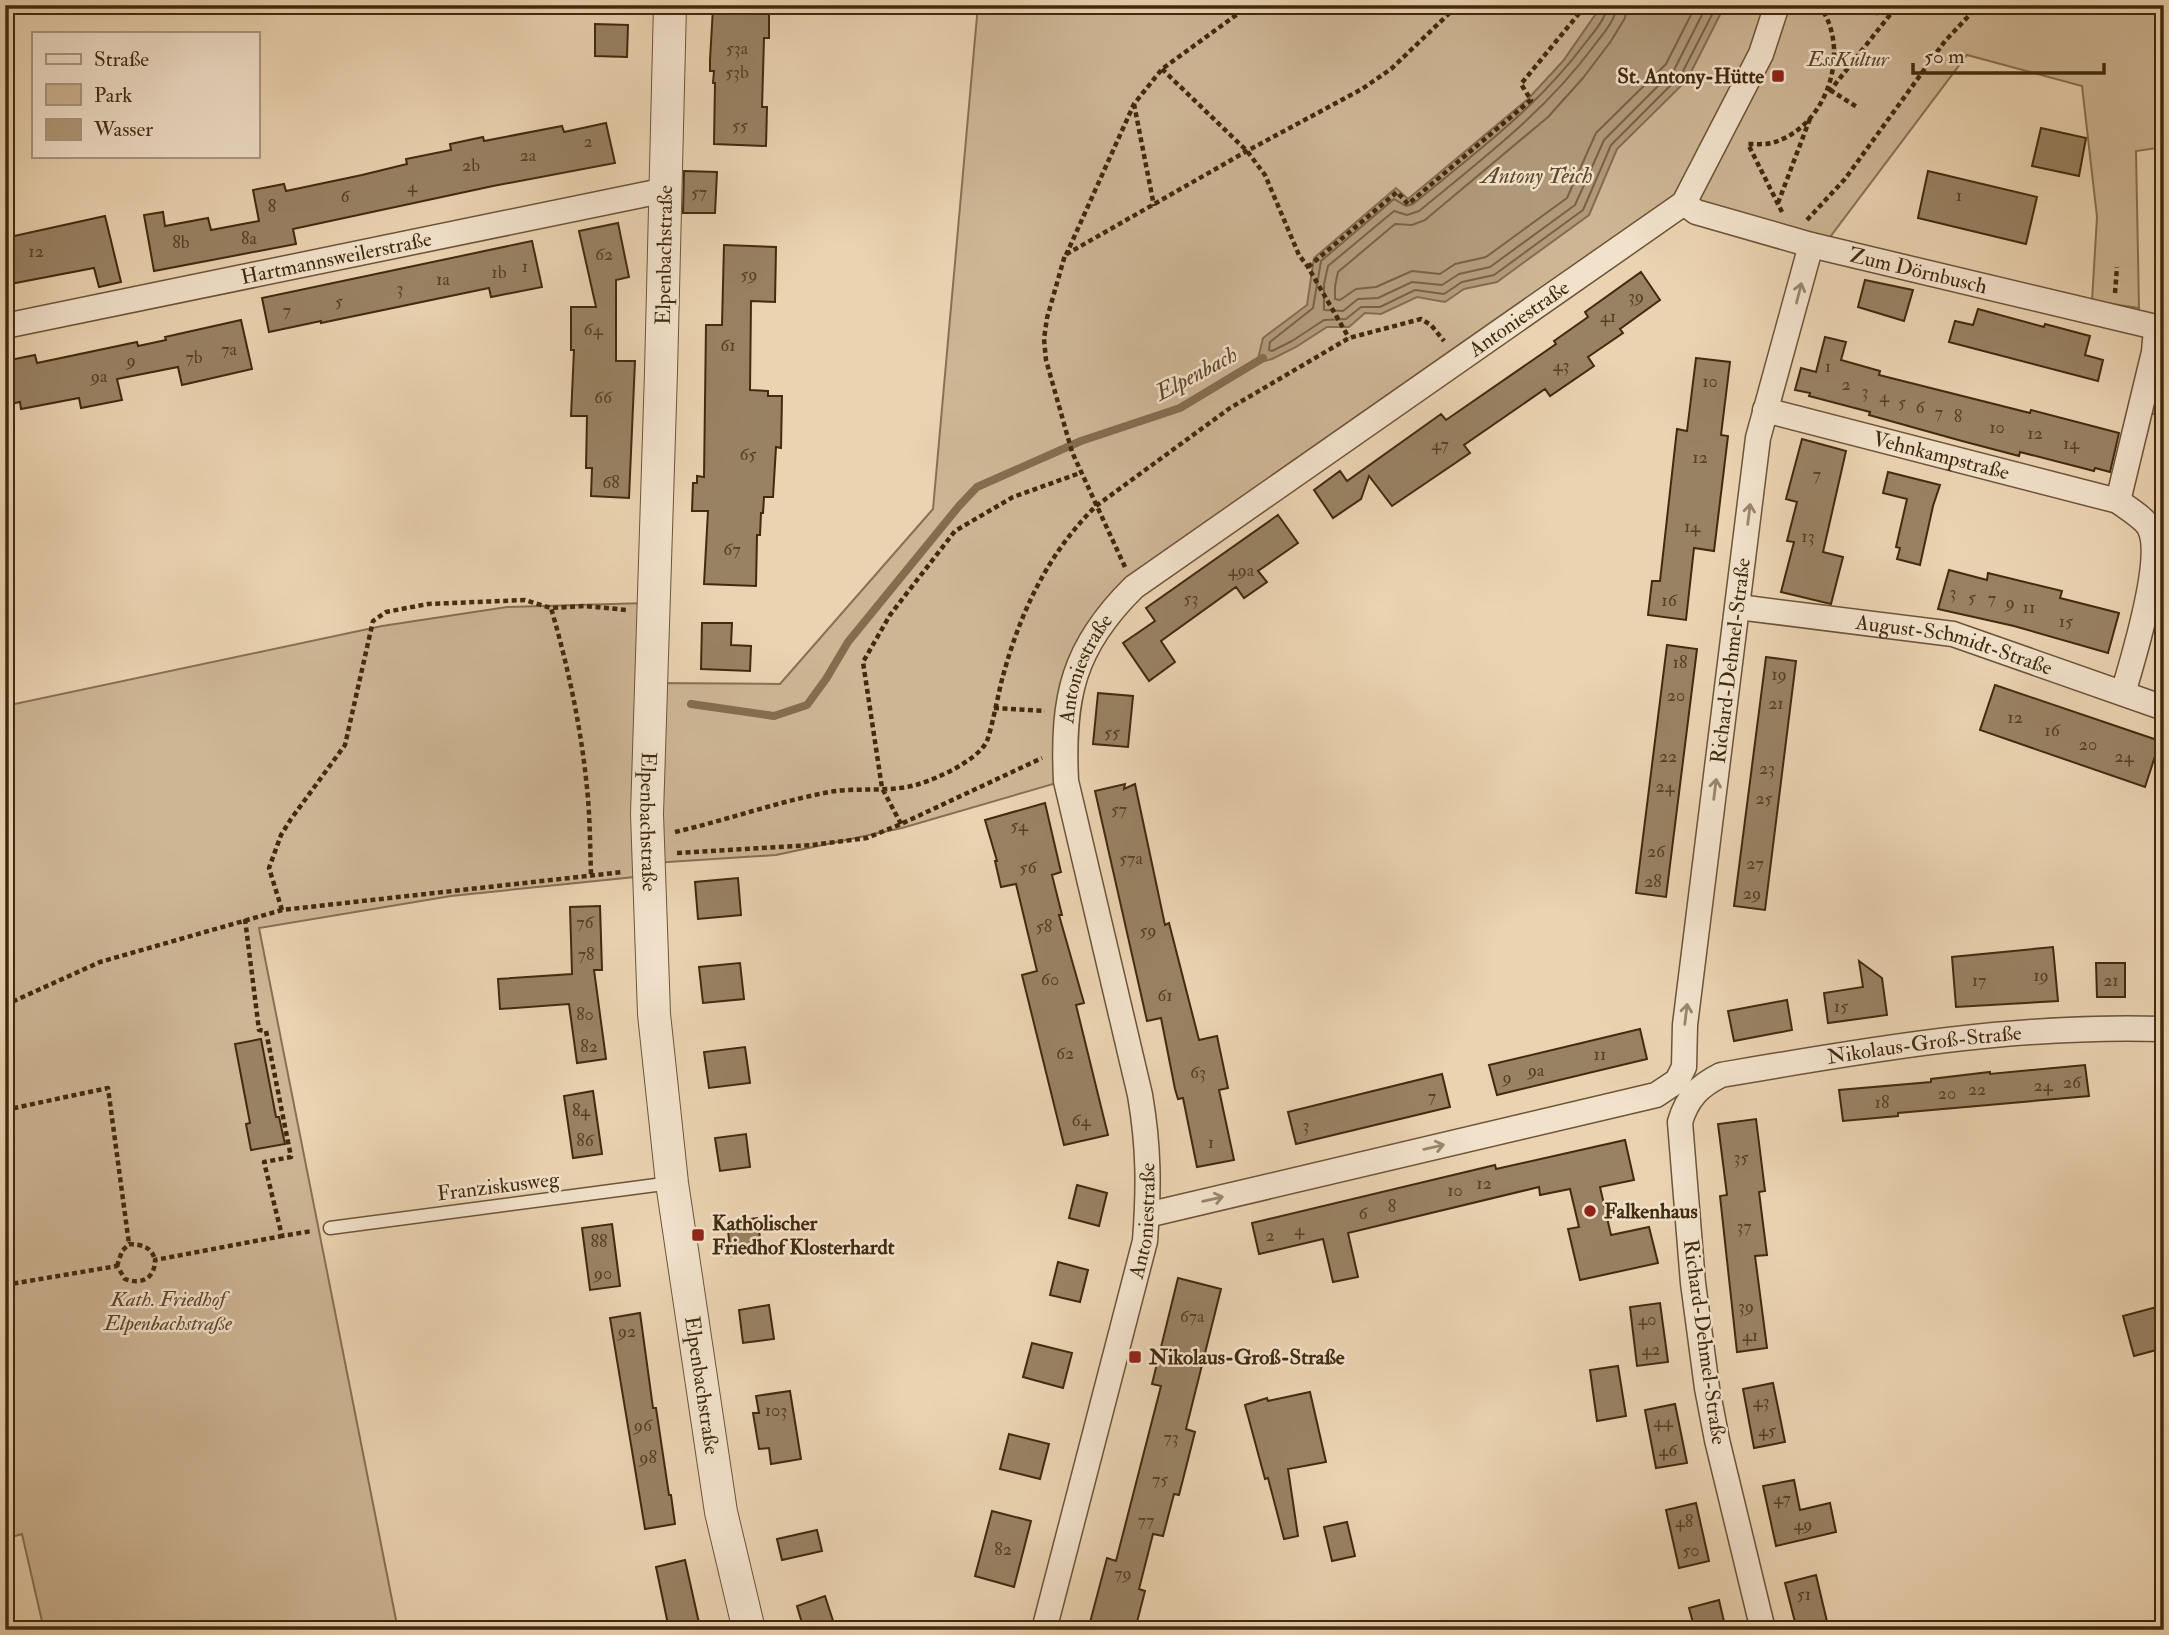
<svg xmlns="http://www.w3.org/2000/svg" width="2169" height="1635" font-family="'IM FELL Double Pica',serif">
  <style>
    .green { fill: #ceb695; stroke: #887052; stroke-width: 2 }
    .water { fill: #b19a7a; stroke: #846d4f; stroke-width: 2 }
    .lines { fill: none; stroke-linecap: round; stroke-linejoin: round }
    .shore { stroke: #796244; stroke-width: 2 }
    .stream { stroke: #846d4f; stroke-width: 8 }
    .building { fill: #998263; stroke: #412a0e; stroke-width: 2 }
    .service-casing { stroke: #6c5437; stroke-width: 15 }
    .minor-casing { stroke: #6c5437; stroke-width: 27 }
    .tertiary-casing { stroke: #6c5437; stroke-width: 34 }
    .path { stroke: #412a0e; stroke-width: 4.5; stroke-dasharray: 5 3.5; stroke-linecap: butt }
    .service { stroke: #f2e2cc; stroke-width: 12 }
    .minor { stroke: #f2e2cc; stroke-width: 24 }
    .tertiary { stroke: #f2e2cc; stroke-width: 32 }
    .oneway { stroke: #9a866d }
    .poi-dot { fill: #8f2418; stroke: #f2e2cc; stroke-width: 2.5 }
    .labels { text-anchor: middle; stroke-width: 5; stroke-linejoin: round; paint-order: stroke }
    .number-label { font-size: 18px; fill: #574023 }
    .park-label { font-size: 21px; font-style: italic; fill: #5d4629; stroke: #f2e2cc }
    .poi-label { font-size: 21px; font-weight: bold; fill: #412a0e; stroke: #f2e2cc; text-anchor: start }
    .street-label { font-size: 21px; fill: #412a0e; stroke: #f2e2cc }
    .water-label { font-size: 23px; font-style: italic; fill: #5d4629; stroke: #f2e2cc }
  </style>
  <rect width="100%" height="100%" fill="#ebd3b1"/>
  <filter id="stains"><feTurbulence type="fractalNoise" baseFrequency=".00286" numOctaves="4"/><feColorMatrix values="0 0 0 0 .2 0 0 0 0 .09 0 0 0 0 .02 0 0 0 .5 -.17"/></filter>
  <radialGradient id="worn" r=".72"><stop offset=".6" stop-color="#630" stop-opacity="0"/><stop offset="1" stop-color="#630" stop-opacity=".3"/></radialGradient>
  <path class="green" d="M978,5H2164V147L2136,151L2139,308L2092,301L2097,217L2082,86L1967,55L1827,241L1676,197L1097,619L1060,782L902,828L776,855L653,863L655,683L780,684L933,509Z
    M2164,361V417L2150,413Z
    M646,603L644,876L451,896L259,928L398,1630H44L22,1534L5,1539V706L382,626L507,607Z"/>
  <path class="water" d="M1602,5H1725L1687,80L1617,149L1589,215L1497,282L1464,289L1445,302L1417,297L1381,314L1365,313L1349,327H1327L1296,347L1272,359L1257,363L1263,338L1307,305L1314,258L1396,188L1408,199L1528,99L1563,61Z"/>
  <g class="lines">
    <path class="shore" d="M1608,5C1606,18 1594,32 1586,42C1538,107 1475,153 1413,204L1406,206L1394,199L1321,261L1313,308L1270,342L1269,350L1272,351L1292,341L1324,320L1346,319L1361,307H1380L1415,290L1444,294L1462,282L1494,275L1583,210L1611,145L1681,75L1717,5
      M1617,5C1616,20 1602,35 1593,47C1545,112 1481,160 1419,211L1407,215L1394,211L1328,266L1324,284V310L1343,311L1358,299L1378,298L1412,282L1442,285L1459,274L1490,267L1575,205L1604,140L1674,70L1707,5
      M1627,5L1625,18L1611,41L1583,78L1548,117L1425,220L1412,225L1395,224L1338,272L1335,286V299L1340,300L1356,289L1376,287L1412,271L1440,274L1455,264L1486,257L1567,198L1596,133L1666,64L1696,5"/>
    <path class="stream" d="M691,704L774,716L807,705L826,679L848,642L959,506L977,487L1081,441L1180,408L1263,358"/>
  </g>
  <path class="building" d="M717,5H769V38H764L762,107H767L766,146L714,144L715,83H713L714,71H710V60L713,8H717Z
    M595,24L628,25L627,57L595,56Z
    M606,123L615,163L493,186L293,229L296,244L154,271L144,215L163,212L165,226L208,218L211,230L259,221L253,190L284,184L286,191L362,175L407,164L406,159L451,150L450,144L483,137L484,141L562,126L564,132Z
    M2041,128L2086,138L2079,176L2032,166Z
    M684,171L717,172L715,213H683Z
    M1928,171L2037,197L2026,244L1918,218Z
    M105,216L121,282L99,287L94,268L5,285V263L10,262L5,238Z
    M618,223L629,277L616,280V361H635L629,498L591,496L592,468H586L587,416H571L574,350H571V307H596L579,231Z
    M532,241L542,287L491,297L489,288L321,323V321L269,332L262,298Z
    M724,245L776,247L775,302L751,301L750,390L768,391V396H782L781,448L776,447L773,497H764L763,513H761L760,535H757L756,586L704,584L708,511H692L693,483H697V476L704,477L706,325H722Z
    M1641,272L1660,300L1620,329L1623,333L1588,357L1594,366L1550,396L1545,389L1464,445L1470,453L1392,506L1369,476L1361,499L1333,518L1314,490L1340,471L1347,481L1441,414L1446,420L1556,344L1554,341L1588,317L1585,312Z
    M1865,280L1913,290L1904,321L1858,307Z
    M1978,309L2044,327L2045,324L2090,336L2085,355L2103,360L2098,381L1949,342L1955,321L1973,325Z
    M241,320L252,369L182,385L178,367L117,379L122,400L81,408L79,398L21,409L20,402L5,405V361L35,355L37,363L137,342L138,346L166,340L165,337Z
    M1825,337L1846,342L1841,360L1880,371L1879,375L2030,413L2031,410L2119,433L2110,472L2095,468L2094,471L2020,452L2019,456L1962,441L1869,415L1870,412L1809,396L1810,393L1795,390L1801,368L1816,372Z
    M1696,358L1730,362L1721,435L1728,436L1714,551L1694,548L1686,620L1648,615L1652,581H1660L1677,429L1687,431Z
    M1802,439L1846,451L1823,552L1843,557L1831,604L1781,592L1794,542L1787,541L1797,502L1786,499Z
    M1888,472L1940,485L1933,506L1920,565L1897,559L1900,548L1896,547L1907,499L1883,493Z
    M1278,515L1298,543L1258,571L1267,582L1244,598L1236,587L1161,641L1175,662L1149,681L1123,643L1155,621L1146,608Z
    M1949,570L1987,580L1988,573L2062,591L2060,598L2119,613L2108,653L2014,626L1938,609Z
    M702,623H732L731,645L751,646L750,671L701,669Z
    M1667,645L1697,649L1666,897L1636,893Z
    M1766,657L1796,661L1765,910L1734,906Z
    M1995,685L2160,741L2145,787L1980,730Z
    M1098,693L1133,696L1128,747L1093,744Z
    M1125,784L1124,789L1135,784L1165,925L1169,923L1199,1040L1217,1036L1228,1088L1219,1090L1234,1160L1197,1167L1183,1098L1178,1099L1175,1089L1161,1018L1147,1021L1095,791Z
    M1045,803L1061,872L1052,875L1062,915H1059L1084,1003L1076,1005L1108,1135L1064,1145L1022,975L1037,971L1016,884L1001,887L995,861H997L985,820Z
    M738,878L741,915L698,919L695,882Z
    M600,906L602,970H594L606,1059L577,1063L569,1004L500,1009L498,979L572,974L570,907Z
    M2053,947L2058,1001L1956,1007L1952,957Z
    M1859,961L1882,978L1887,1015L1828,1023L1824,993L1863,987Z
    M740,963L744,999L703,1003L699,967Z
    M2096,963H2125V997H2097Z
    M1787,1000L1792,1030L1734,1041L1728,1011Z
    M1640,1029L1647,1059L1497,1095L1489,1065Z
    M261,1039L276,1117H279L285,1144L251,1150L246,1124L250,1123L235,1044Z
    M745,1047L750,1083L709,1088L704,1052Z
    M2085,1065L2089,1096L1898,1113V1116L1843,1121L1839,1090L1931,1082V1079L1990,1072V1074Z
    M1442,1074L1450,1107L1296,1144L1288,1112Z
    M593,1091L602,1154L573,1158L564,1096Z
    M1756,1119L1765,1191L1759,1192L1767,1255L1755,1256L1767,1348L1737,1352L1720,1196L1727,1195L1718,1124Z
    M746,1134L750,1167L720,1171L715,1138Z
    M1625,1140L1634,1180L1600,1187L1611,1235L1649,1227L1658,1263L1580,1280L1568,1229L1579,1227L1570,1189L1540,1195L1539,1187L1348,1233L1358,1277L1333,1282L1323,1239L1259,1254L1252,1223L1495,1165L1496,1169Z
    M1077,1185L1107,1193L1099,1226L1069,1218Z
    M757,1218L762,1251L731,1256L727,1222Z
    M612,1224L620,1286L590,1290L582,1228Z
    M1058,1262L1088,1270L1080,1302L1050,1295Z
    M1178,1278L1221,1289L1186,1429L1195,1432L1179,1495L1174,1494L1163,1536L1153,1534L1139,1589L1145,1591L1135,1630H1088L1107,1558L1116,1561L1161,1386L1152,1384Z
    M1660,1303L1668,1362L1637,1366L1630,1307Z
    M769,1305L774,1339L743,1343L739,1310Z
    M2164,1305V1348L2134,1356L2123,1316Z
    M640,1313L653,1408H656L669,1495H671L675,1524L645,1529L610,1318Z
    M1032,1343L1072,1353L1063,1388L1023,1377Z
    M1618,1366L1626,1416L1597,1421L1590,1370Z
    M1773,1383L1785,1442L1754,1448L1743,1389Z
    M790,1391L801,1459L771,1464L769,1448L759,1449L753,1413H759L756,1396Z
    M1310,1392L1326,1462L1288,1469L1298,1536L1284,1539L1268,1478L1265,1479L1245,1405L1267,1398L1268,1401Z
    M1675,1404L1687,1463L1656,1468L1645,1410Z
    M1009,1434L1049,1444L1040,1479L1000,1469Z
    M1794,1480L1800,1510L1830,1503L1836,1532L1776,1546L1763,1486Z
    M1696,1503L1709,1561L1679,1568L1666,1510Z
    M992,1511L1031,1521L1014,1587L975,1576Z
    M1347,1522L1355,1556L1332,1561L1324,1527Z
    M817,1530L822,1551L782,1560L777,1539Z
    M685,1560L699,1623L669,1629L656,1567Z
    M1816,1575L1829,1630H1797L1785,1583Z
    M825,1596L836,1630H804L797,1606Z
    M1719,1600L1726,1630H1695L1689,1608Z"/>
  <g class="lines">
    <g class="service-casing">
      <path id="service" d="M330,1228L671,1183"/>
    </g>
    <g class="minor-casing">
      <g id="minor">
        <path id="s1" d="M1684,203L1696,212L1811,245L2164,329"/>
        <path id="s2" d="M5,326L666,190"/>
        <path id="s3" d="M1765,410L2118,501"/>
        <path id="s4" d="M1738,607L1953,634L2164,708"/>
        <path d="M2123,693C2133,659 2164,560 2150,529C2146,519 2127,508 2118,501L2154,352L2156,329"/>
        <path id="s5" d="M1147,1215L1656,1095L1677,1081L1684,1067L1685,1025L1758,438L1811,245"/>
        <path id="s6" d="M1044,1630L1145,1241C1149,1188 1149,1147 1140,1095L1066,781C1062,697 1073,647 1134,587L1684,203L1761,54L1777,5"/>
        <path id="s7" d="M1763,1630L1717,1440L1707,1388L1693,1283L1680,1122C1687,1098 1699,1086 1721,1075C1867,1050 2015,1024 2164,1029"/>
      </g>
    </g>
    <g class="tertiary-casing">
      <g id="tertiary">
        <path id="s8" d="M670,5L661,372L647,814L654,1014L672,1183L721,1512L749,1630"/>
      </g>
    </g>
    <path class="path" d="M1822,5L1877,13L1922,5
      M2085,5L2086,10
      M1162,69L1247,151L1265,175L1299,255L1308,267L1349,338
      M1830,90L1857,107
      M1829,92L1893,11
      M1134,104L1154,206
      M1778,203L1811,116
      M1782,212L1748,144C1757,144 1767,145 1775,142C1828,125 1852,49 1819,5
      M1807,220L1845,179L1945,41L1979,5
      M1066,255L1134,104L1162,69L1250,5
      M1308,267L1397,192L1408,204L1531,100L1521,84L1586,5
      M2115,293L2117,267
      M1125,567L1072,452L1046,360L1044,339L1047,318L1065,255L1247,151L1362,89L1391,69L1458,5
      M994,708L1045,711
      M901,824L882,788L863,662L890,615L955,531L1013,497L1080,473
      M675,832C727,820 777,802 829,792C858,787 891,793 919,784C939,778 975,761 986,743C991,734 999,689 1003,676C1020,613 1048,553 1096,506L1230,408L1349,338L1421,319L1431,325L1444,341
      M677,853L812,845L867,838L901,824L1042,758
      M591,874C590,846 590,816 587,788C581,727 568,666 551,608L585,606L627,610
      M282,910L269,868L281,835L291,819L345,745L373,621L386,612L428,604L525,600L551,608
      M245,919L259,1030L266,1031L291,1157L264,1162L282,1236L312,1231
      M5,1005L100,962L282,910L623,872
      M5,1110L108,1088L129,1244
      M117,1266L122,1251L129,1244C142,1245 151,1246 155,1260
      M5,1285L117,1266L125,1279C141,1285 155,1279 155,1260L282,1236"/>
    <use href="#service" class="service"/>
    <use href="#minor" class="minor"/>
    <use href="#tertiary" class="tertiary"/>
  </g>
  <defs><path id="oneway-shaft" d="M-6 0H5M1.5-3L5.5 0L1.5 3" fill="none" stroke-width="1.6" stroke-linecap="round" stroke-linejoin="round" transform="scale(1.75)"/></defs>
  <g class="oneway">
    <use href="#oneway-shaft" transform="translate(1799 293) rotate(-76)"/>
    <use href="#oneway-shaft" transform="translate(1749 514) rotate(-83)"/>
    <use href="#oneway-shaft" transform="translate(1715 789) rotate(-83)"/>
    <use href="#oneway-shaft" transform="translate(1686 1014) rotate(-83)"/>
    <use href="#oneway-shaft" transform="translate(1434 1147) rotate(-13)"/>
    <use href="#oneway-shaft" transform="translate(1213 1199) rotate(-13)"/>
  </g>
  <g class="poi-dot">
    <rect x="1771" y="69" width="14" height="14" rx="3.5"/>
    <circle cx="1590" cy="1211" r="7"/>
    <rect x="691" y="1228" width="14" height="14" rx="3.5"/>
    <rect x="1128" y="1350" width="14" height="14" rx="3.5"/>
  </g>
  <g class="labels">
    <g class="number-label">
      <text x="737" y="54">53a</text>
      <text x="737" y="78">53b</text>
      <text x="740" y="131">55</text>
      <text x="588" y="147">2</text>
      <text x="528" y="161">2a</text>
      <text x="471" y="171">2b</text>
      <text x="412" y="192">4</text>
      <text x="699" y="198">57</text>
      <text x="1959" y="201">1</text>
      <text x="345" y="202">6</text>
      <text x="272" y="212">8</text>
      <text x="249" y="244">8a</text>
      <text x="181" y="248">8b</text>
      <text x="36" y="257">12</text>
      <text x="604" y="260">62</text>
      <text x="525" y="272">1</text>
      <text x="499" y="278">1b</text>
      <text x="749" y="280">59</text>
      <text x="443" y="285">1a</text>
      <text x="400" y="294">3</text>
      <text x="1636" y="302">39</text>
      <text x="339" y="307">5</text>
      <text x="287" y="316">7</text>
      <text x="1608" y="322">41</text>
      <text x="593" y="335">64</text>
      <text x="728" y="351">61</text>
      <text x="229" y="355">7a</text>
      <text x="194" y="363">7b</text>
      <text x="131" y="366">9</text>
      <text x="1561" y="371">43</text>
      <text x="1828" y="372">1</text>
      <text x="99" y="382">9a</text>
      <text x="1710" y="387">10</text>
      <text x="1846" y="390">2</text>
      <text x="1865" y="397">3</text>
      <text x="1884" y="402">4</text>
      <text x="603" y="403">66</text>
      <text x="1902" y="408">5</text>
      <text x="1920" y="413">6</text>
      <text x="1939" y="418">7</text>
      <text x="1958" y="422">8</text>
      <text x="1997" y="433">10</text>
      <text x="2035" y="439">12</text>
      <text x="2071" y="449">14</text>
      <text x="1440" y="450">47</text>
      <text x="748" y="460">65</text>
      <text x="1700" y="463">12</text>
      <text x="1817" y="480">7</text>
      <text x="611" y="488">68</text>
      <text x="1692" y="532">14</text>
      <text x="1808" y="542">13</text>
      <text x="732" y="555">67</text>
      <text x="1241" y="576">49a</text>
      <text x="1953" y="598">3</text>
      <text x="1972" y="603">5</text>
      <text x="1191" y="604">53</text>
      <text x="1992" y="604">7</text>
      <text x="1669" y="606">16</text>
      <text x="2010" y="608">9</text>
      <text x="2029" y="613">11</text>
      <text x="2066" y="627">15</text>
      <text x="1680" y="668">18</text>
      <text x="1779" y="680">19</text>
      <text x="1676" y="701">20</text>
      <text x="1776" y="709">21</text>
      <text x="2015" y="723">12</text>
      <text x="2052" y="736">16</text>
      <text x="1112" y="738">55</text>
      <text x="2088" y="750">20</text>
      <text x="1668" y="762">22</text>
      <text x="2124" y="762">24</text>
      <text x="1767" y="774">23</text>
      <text x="1665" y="792">24</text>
      <text x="1764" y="804">25</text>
      <text x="1119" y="815">57</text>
      <text x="1019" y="831">54</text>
      <text x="1656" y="857">26</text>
      <text x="1131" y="864">57a</text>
      <text x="1755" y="869">27</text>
      <text x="1028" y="873">56</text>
      <text x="1653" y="887">28</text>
      <text x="1752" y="899">29</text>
      <text x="585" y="928">76</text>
      <text x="1044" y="932">58</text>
      <text x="1148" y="936">59</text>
      <text x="586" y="960">78</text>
      <text x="2041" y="981">19</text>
      <text x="1050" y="985">60</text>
      <text x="1979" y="986">17</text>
      <text x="2111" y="986">21</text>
      <text x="1165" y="1001">61</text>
      <text x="1841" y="1012">15</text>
      <text x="585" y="1020">80</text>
      <text x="589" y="1052">82</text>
      <text x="1065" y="1059">62</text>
      <text x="1600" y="1060">11</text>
      <text x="1536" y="1076">9a</text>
      <text x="1198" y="1078">63</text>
      <text x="1507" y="1083">9</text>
      <text x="2072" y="1088">26</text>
      <text x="2043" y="1091">24</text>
      <text x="1977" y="1095">22</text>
      <text x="1947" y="1099">20</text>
      <text x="1432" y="1102">7</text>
      <text x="1882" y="1108">18</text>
      <text x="581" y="1116">84</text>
      <text x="1081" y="1126">64</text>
      <text x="1306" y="1131">3</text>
      <text x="585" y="1146">86</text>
      <text x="1211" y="1148">1</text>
      <text x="1741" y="1163">35</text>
      <text x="1484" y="1189">12</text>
      <text x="1455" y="1196">10</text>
      <text x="1392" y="1212">8</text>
      <text x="1363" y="1219">6</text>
      <text x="1744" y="1232">37</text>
      <text x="1299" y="1235">4</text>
      <text x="1270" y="1241">2</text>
      <text x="599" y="1247">88</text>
      <text x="603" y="1279">90</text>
      <text x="1746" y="1312">39</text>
      <text x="1192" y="1322">67a</text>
      <text x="1647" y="1325">40</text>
      <text x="627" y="1337">92</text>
      <text x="1750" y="1341">41</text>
      <text x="1651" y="1355">42</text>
      <text x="1761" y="1407">43</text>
      <text x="776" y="1416">103</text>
      <text x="1663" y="1427">44</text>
      <text x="643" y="1431">96</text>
      <text x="1767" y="1436">45</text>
      <text x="1171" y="1443">73</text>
      <text x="1668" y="1456">46</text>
      <text x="648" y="1463">98</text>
      <text x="1160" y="1485">75</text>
      <text x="1782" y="1504">47</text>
      <text x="1146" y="1526">77</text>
      <text x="1684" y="1527">48</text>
      <text x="1803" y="1530">49</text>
      <text x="1003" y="1555">82</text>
      <text x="1691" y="1556">50</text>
      <text x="1123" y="1579">79</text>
      <text x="1804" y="1600">51</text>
    </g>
    <g class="park-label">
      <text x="1848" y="66">EssKultur</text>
      <text x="168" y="1306">Kath. Friedhof<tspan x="168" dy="24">Elpenbachstraße</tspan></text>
    </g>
    <g class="poi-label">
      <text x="1764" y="83" text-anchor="end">St. Antony-Hütte</text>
      <text x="1604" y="1218">Falkenhaus</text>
      <text x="712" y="1230">Katholischer<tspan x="712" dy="24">Friedhof Klosterhardt</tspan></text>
      <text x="1149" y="1364">Nikolaus-Groß-Straße</text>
    </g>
    <g class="street-label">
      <text transform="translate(664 255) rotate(-89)" y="7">Elpenbachstraße</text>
      <text dy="7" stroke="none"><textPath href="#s2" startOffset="338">Hartmannsweilerstraße</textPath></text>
      <text dy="7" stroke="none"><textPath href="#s1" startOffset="245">Zum Dörnbusch</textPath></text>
      <text dy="7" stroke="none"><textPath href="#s6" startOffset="1554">Antoniestraße</textPath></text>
      <text dy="7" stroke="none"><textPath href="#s3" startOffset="182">Vehnkampstraße</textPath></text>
      <text dy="7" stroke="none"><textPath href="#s4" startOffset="220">August-Schmidt-Straße</textPath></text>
      <text dy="7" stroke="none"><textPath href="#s5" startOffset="973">Richard-Dehmel-Straße</textPath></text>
      <text dy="7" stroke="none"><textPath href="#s6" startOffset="987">Antoniestraße</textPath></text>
      <text dy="7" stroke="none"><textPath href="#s8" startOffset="817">Elpenbachstraße</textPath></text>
      <text dy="7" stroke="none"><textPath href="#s7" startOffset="786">Nikolaus-Groß-Straße</textPath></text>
      <text transform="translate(498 1186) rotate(-7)" y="7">Franziskusweg</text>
      <text dy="7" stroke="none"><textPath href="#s6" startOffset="422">Antoniestraße</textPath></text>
      <text transform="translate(1705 1342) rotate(82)" y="7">Richard-Dehmel-Straße</text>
      <text dy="7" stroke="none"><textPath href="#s8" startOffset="1384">Elpenbachstraße</textPath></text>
    </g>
    <g class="water-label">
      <text x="1537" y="183">Antony Teich</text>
      <text transform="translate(1196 373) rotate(-28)" y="8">Elpenbach</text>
    </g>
  </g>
  <rect width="2169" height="1635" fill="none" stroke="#ebd3b1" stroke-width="28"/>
  <rect x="7" y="7" width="2155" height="1621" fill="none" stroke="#412a0e" stroke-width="3.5"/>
  <rect x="14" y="14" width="2141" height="1607" fill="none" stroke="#412a0e" stroke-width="2"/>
  <rect x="32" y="32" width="228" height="126" fill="#f2e2cc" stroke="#ab9880" stroke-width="2"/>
  <rect x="46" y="54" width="35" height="10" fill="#f2e2cc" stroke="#ab9880" stroke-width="2"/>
  <text x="94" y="66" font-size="21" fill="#412a0e">Straße</text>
  <rect x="46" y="84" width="35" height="21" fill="#ceb695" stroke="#ab9880" stroke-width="2"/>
  <text x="94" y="102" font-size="21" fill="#412a0e">Park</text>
  <rect x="46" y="119" width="35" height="21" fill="#b19a7a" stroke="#ab9880" stroke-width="2"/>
  <text x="94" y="136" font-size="21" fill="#412a0e">Wasser</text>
  <path d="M1913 63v10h191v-10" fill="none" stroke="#412a0e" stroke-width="3.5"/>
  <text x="1924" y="63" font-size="21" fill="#412a0e" stroke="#f2e2cc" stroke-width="5" paint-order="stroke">50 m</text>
  <rect width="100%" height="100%" filter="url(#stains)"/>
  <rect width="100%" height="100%" fill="url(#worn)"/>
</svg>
